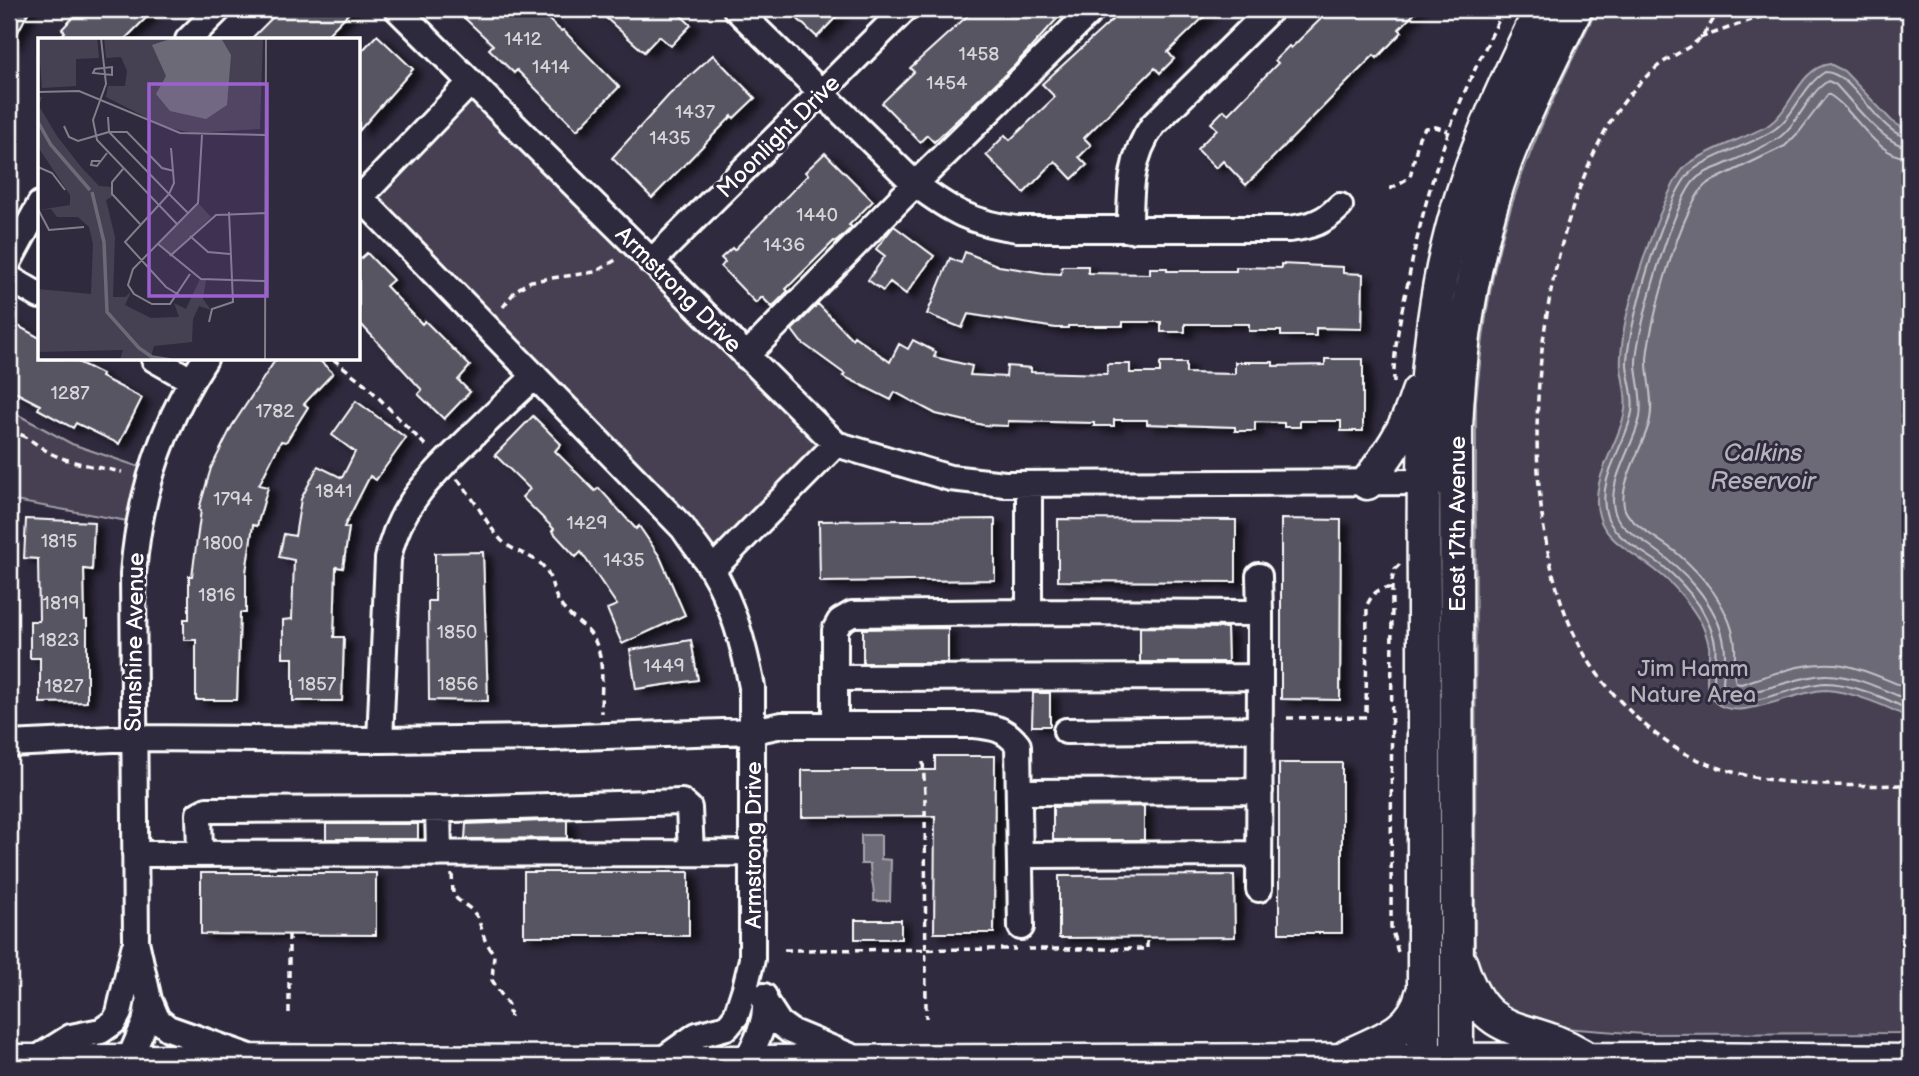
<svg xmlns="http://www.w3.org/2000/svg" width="1919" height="1076" font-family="'Balsamiq Sans',sans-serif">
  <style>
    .green { fill: #464152; stroke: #a2a0a8; stroke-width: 2 }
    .water { fill: #6d6a77; stroke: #a7a6ad; stroke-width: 2 }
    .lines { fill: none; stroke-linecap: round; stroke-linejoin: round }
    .shore { stroke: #c5c3c9; stroke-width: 2 }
    .building { fill: #595564; stroke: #fff; stroke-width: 2; filter: url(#shadow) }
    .minor-casing { stroke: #fff; stroke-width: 30 }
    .major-casing { stroke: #fff; stroke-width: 37 }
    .path { stroke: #fff; stroke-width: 3.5; stroke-dasharray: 7 5; stroke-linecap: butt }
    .minor { stroke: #2f2a3d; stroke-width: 24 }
    .major { stroke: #2f2a3d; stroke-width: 32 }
    .labels { text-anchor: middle; stroke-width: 6; stroke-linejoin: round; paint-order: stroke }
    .number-label { font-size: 19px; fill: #d6d4d8 }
    .street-label { font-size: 23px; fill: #fff; stroke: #2f2a3d }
    .park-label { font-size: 23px; fill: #b5b3ba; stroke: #2f2a3d }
    .water-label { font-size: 24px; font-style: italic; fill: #b6b4bb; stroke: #2f2a3d }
    .inset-river { fill: none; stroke: #6d6a77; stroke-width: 3.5 }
    .inset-road { fill: none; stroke: #827f8b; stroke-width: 2 }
    .view { fill: #9c61cf; fill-opacity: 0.15; stroke: #9c61cf; stroke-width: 3.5 }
    .inset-edge { fill: none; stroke: #fff; stroke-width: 3.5 }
  </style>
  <defs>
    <filter id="shadow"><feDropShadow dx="8" dy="4.5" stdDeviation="3.5" flood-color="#0009"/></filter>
  </defs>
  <rect width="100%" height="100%" fill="#2f2a3d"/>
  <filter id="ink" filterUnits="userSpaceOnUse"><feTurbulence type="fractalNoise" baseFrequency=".0143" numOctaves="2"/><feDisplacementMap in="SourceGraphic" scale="14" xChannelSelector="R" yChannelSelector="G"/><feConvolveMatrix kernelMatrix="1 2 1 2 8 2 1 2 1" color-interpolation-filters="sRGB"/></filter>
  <g filter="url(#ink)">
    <path class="green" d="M1597,9H1910V1033L1643,1034L1537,1026L1487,995L1475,961L1476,401C1481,353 1486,305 1497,258C1517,170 1557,89 1597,9Z
      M470,83L836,444L712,570L360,197Z
      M9,410L72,444L151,471L139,523L9,500Z"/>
    <path class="water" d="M1830,64L1844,71L1892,121L1910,133V719C1890,707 1850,691 1826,690C1795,690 1738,724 1715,702C1700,688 1711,663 1709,646C1707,637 1704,628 1700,621C1689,603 1676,586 1659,573C1640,556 1606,543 1599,516C1589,481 1617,447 1624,415C1628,399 1623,384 1621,368C1620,358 1622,347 1623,337C1625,307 1666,182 1687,165C1708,149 1744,139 1767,126C1792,111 1798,68 1830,64Z
      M861,835H881V859L891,860L890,901H874C875,887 870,878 870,864H861Z"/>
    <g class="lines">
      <path class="shore" d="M1910,138C1878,135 1854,72 1825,72C1802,86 1795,117 1772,131C1749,146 1713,154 1692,171C1667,190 1626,331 1627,365C1628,381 1635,395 1632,412C1626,445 1597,477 1606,513C1612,538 1644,551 1663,566C1676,577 1689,591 1699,605C1706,617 1713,630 1715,644C1718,659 1707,689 1723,699C1742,712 1798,684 1825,683C1850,683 1889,699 1910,711
        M1910,147C1884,146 1853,102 1835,84L1828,81C1807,94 1800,122 1780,137C1763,148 1741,157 1723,165C1714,169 1702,172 1695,180C1674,200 1635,334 1636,365C1637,383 1643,398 1640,417C1635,444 1605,484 1615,513C1620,528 1636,536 1649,545C1682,568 1717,602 1724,643C1727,657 1723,672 1723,685L1726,691C1747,701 1799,674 1827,675C1855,675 1884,690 1910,701
        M1910,158C1873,156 1856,110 1828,94L1800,131L1785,146L1708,183C1683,199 1647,330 1647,362C1647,382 1654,399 1650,419C1646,443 1616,486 1625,510C1632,526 1664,542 1678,554C1691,565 1704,579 1714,593C1724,608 1734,628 1735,647C1736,659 1732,672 1736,683L1741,684C1774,674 1808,659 1843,665C1866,669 1888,681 1910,689"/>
    </g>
    <path class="building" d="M9,9H30L9,49Z
      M81,9H155L124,40H57L65,32L62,29Z
      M281,9H353L322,40H250Z
      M455,9H537L561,31L563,30L619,87L577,130L517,70L514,73L489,49L493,45Z
      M596,9H674L691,25L671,46L659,36L644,52Z
      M787,9H844L817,37Z
      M975,9H1066L1015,65L934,142L927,135L920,142L882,103L914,72L910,68Z
      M1124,9H1212L1168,52L1174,59L1160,73L1155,68L1084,138L1091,145L1079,157L1087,165L1072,179L1055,161L1024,193L986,155L1005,135L1010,140L1055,97L1042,84Z
      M1331,9H1419L1399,29L1402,32L1377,58L1374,55L1246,185L1223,161L1216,168L1197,149L1217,129L1211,123L1224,110L1228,114L1278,63L1275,60L1289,46L1291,48Z
      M377,35L413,69L359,131V54Z
      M713,55L755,98L734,118L732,116L652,198L612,158L669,95Z
      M825,153L873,201L849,225L852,227L836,242L834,241L786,289L788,291L772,307L762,297L756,303L721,267L725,262L721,258L732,248L734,250L808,175L805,172Z
      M894,226L934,256L906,294L890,282L883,291L868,280L885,256L876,249Z
      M965,252L999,266L1044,273L1061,274L1062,266H1088V273L1150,274V268H1167V271H1236V267L1281,268V264L1343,267V273L1363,274L1362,329L1316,328V336H1281V331H1249V324H1185V332H1161V322H1123V326H1068V328H1056L968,314L962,328L927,314L950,258L961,263Z
      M367,253L393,280L386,286L422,324L425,321L470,366L458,380L470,392L444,419L418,394L422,390L359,322V260Z
      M818,304L852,339L854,336L890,362L899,344L908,349L913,340L936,352L934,357L972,366L970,375L1006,377L1007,366L1031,368V372L1107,374V364H1130V373H1160V363H1186V373L1235,374V362H1273V366L1325,365V359H1363V431H1341V421H1300V427H1284V423L1255,422V431H1235V427L1147,424V420H1114V426H1094V423L1008,421V426L983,425L936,414L895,392L891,400L843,376L845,374L801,342L792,330Z
      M9,321L40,338V359H72L102,374L101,377L142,398L119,444L76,423L73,428L38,409L40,405L9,389Z
      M276,359H318L333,373L304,404L308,407L286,442L281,441L259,485L268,487L257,526L253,525L246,572V613H240L237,700H196V640H184V619H189V576H192L201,510L199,509L211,468L232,426Z
      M356,401L406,438L376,480L370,476L344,527L349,528L343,568L336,567L334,637H344L342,701H293V658H283V620L292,619L294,560L279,557L284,534L295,536L301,499L318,466L342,478L355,452L332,435Z
      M533,416L561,444L555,451L595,491L599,488L636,529L639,526L660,557L685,615L622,644L607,609L617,605L581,552L576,557L552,531L554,529L522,497L530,489L495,455Z
      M26,519L94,522L92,570L84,569L85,620H87V702L40,703V658H30V621H39L38,559L24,558Z
      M995,519V580L820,582L819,521Z
      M1058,519L1236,520V582L1058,581Z
      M1281,519L1341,520L1340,700L1281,699Z
      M483,552L488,701L429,700L428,601H435V553Z
      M1140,627L1227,628L1228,662H1140Z
      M948,628V663H863V629Z
      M691,640L698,680L636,689L630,650Z
      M1033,693H1050V726H1032Z
      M935,756H995L994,933H934L935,816L802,817V770H935Z
      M1279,763H1342V933H1279Z
      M1144,806V840H1053V807Z
      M567,820V838L465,839L466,824Z
      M326,824H418V839H326Z
      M524,872H689V936H524Z
      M201,873H376V935L201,934Z
      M1234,875L1235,937L1059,938V876Z
      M855,920H901V939H855Z"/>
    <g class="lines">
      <g class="minor-casing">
        <path id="minor" d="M397,9L836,444L950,478L1005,484L1440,482
          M736,9L915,184L746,356
          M1093,9L915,184C951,211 972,223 1017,229H1289C1312,226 1324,222 1340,206
          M188,40L219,9
          M360,197L683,528C692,542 703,555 711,568C733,604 744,646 752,687V959L745,988L736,1016L727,1027L697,1035L659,1062
          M359,199L470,83
          M1130,230C1130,191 1130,157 1153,125L1271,9
          M9,261L40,204
          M651,262L905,9
          M9,278L40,296
          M154,359L191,380
          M205,359C162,424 139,497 133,574L136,941L149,1000L157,1019L168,1028L247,1056
          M712,570L836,444
          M1259,576L1260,613
          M1029,612L1260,613V677
          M835,678L1260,677L1259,889
          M835,725V630L840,621L852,614L1029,612V484
          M1066,731L1260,729
          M380,740L388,559C398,507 432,475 468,440C490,418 513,397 535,376
          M9,744L133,738L380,740L548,738L753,731L782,725H973C993,727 1005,728 1018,745L1021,927
          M1019,792L1260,791
          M438,809L439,854
          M135,854L753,853
          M200,854L199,814L207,810L454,809L682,802L689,808L691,853
          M1020,855L1259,854
          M766,1003L779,1023L790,1031L858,1059
          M33,1061L71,1037L101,1031L114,1022L119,1013L134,948
          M128,1062L145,1023L149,1000
          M746,1062C756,1042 769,1020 764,996"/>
      </g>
      <g class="major-casing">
        <path id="major" d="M1367,483C1391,451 1406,430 1418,392
          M1461,964C1486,1044 1525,1020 1582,1055
          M1347,1056C1379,1040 1412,1033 1422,994
          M1424,1060C1424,913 1425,766 1424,618C1424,489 1418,359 1451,233C1471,154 1506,81 1541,9
          M1457,1060L1456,428C1460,336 1475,246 1506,160C1526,108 1552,58 1576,9
          M9,1061L746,1062L1679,1059L1910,1061"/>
      </g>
      <path class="path" d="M1720,9C1713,19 1707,32 1698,40C1686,51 1670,56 1657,67C1634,86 1614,112 1601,139C1533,271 1510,507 1578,642C1592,671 1615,697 1638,719C1653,732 1668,745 1686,754C1755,789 1835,786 1910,785
        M1700,38L1783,9
        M1390,189L1410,177L1419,137L1425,128L1436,127L1448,131
        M503,307L516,290L531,281L595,272L619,258
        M333,359L365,384L428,448
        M1394,383C1393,352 1400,318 1407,287C1417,234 1430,182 1449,131C1464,89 1485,49 1504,9
        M9,431C25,433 38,447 52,454C74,464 98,467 122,472
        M457,479C475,498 484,521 501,540C513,552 530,554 542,565C553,577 552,592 560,604C567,615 578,621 587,630C607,650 601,686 601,713
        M1287,718L1366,717L1367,605C1373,593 1378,587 1392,588
        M923,762L925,793L926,1018
        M452,874L453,893L457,899L472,910L478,918L485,940L494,955L492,980L508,1005L510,1017
        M289,934V1017
        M1028,949H1147V938
        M784,950L1016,949
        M1398,952L1391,927L1392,580L1395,569L1400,564"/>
      <use href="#minor" class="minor"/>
      <use href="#major" class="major"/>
    </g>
  </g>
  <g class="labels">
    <g class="number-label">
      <text x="523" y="45">1412</text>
      <text x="979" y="60">1458</text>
      <text x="551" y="73">1414</text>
      <text x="947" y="89">1454</text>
      <text x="695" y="118">1437</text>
      <text x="670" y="144">1435</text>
      <text x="817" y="221">1440</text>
      <text x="784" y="251">1436</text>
      <text x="70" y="399">1287</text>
      <text x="275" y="417">1782</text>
      <text x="334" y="497">1841</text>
      <text x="233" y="505">1794</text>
      <text x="587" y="529">1429</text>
      <text x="59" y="547">1815</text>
      <text x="223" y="549">1800</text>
      <text x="624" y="566">1435</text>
      <text x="217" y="601">1816</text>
      <text x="61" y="609">1819</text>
      <text x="457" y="638">1850</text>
      <text x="59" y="646">1823</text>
      <text x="664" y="672">1449</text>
      <text x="317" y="690">1857</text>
      <text x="458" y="690">1856</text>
      <text x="64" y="692">1827</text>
    </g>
    <g class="street-label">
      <text transform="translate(778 136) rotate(-45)" y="8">Moonlight Drive</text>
      <text transform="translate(679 289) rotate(45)" y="8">Armstrong Drive</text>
      <text transform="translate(1457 524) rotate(-90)" y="8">East 17th Avenue</text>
      <text transform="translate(134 642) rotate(-89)" y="8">Sunshine Avenue</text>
      <text transform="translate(753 845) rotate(-90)" y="8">Armstrong Drive</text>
    </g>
    <g class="park-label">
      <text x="1693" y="676">Jim Hamm<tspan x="1693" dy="26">Nature Area</tspan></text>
    </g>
    <g class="water-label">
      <text x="1763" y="461">Calkins<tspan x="1763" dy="28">Reservoir</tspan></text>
    </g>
  </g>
  <g transform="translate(38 38)">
    <rect width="322" height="322" fill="#2f2a3d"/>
    <path d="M0,0H59L61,20L38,21V48L4,50ZM66,0H225L222,91L155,95L127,89L76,63L68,59L70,48H87L89,33L83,19L68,20ZM0,59H4L1,68L19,98L43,129L61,148L73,149L75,158L68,162L77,199L75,259H87L93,254L87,267L113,280L141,279L136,265L148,271L162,241L168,242L165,261L173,272L161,268L155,281L154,304L116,308L112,322H82L85,312L0,314V251L53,256L55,206L51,189L40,179H19L13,171L0,172L32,167V157L0,109ZM160,165L173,179L132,218L120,206Z" fill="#464152"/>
    <path d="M135,0H183L193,17L189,67L168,81L132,73L118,56L128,38L114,7Z" fill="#6d6a77"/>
    <path class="inset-river" d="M0,84L13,107L52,152M54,154L66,204L69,274L101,310L114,319L133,322"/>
    <path class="inset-road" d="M63,0L68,46L55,82L59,102L139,186M74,29V37L55,35L57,31ZM0,54L41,53L142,95L228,97M70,79L71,94H89L124,130L136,133M26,88L31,99L40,103L71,94L131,156L136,145L133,110M62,123H54L53,127L59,128L69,115M0,129L14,135L27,152M85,131L74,144V156L102,186M0,171L11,192L46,189M152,198L170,214L192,216M120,206L163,241L227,243M132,218L178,177L228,175M152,236L132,266H114L96,256L90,247L95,231L160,165L164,97M141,257L128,249L87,204L131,156L150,175M171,284L174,271L195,264L191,174M227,322L228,0"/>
    <path class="view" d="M111,46H229V258H111Z"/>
    <rect width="322" height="322" class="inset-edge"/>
  </g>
  <rect width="1919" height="1076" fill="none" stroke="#2f2a3d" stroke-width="35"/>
  <rect x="18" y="18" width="1884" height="1041" fill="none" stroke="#fff" stroke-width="2.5" filter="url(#ink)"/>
</svg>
